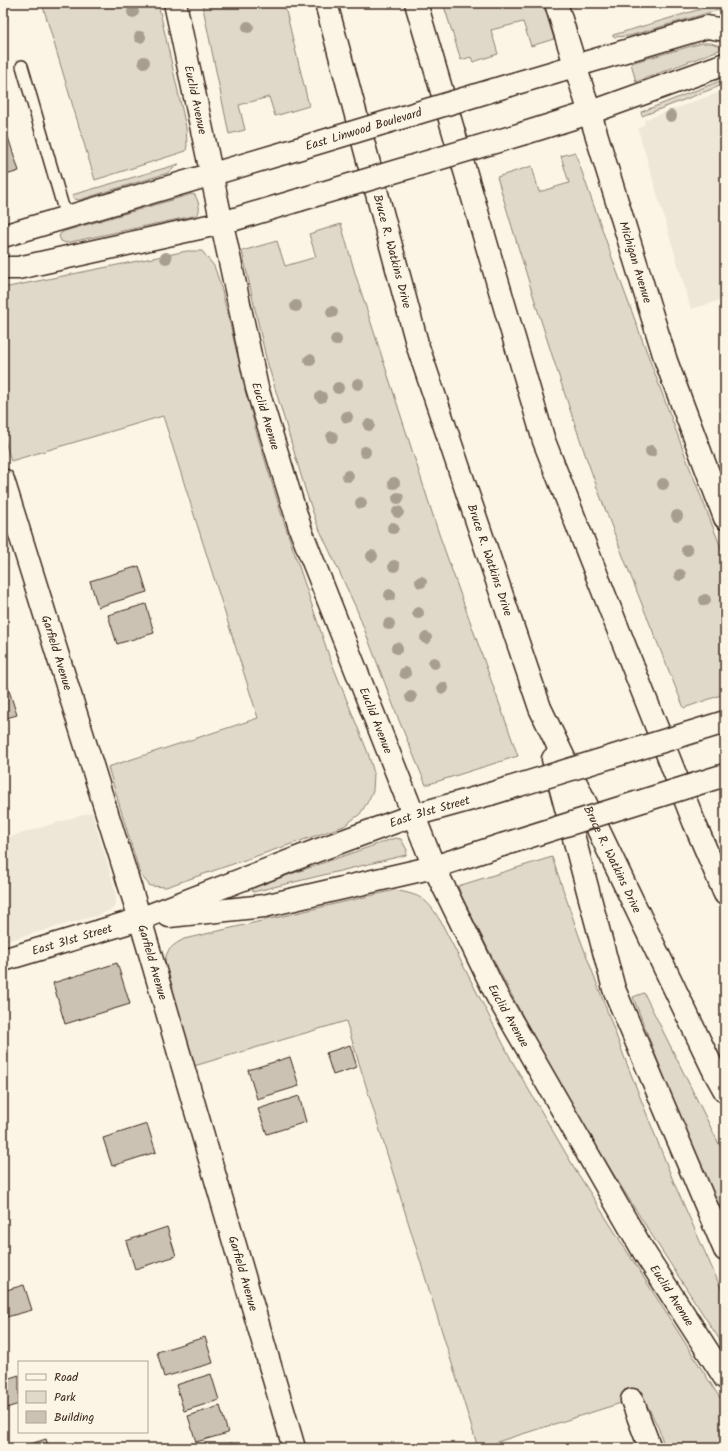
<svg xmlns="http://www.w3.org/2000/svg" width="728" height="1451" font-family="Kalam,sans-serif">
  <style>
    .built { fill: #eee6d6 }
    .green { fill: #e0d8c8; stroke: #8e8173 }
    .building { fill: #ccc2b3; stroke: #3b2a1e }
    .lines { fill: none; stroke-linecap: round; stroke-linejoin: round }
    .service-casing { stroke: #3b2a1e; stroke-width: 14 }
    .minor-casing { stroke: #3b2a1e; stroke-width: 25 }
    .tertiary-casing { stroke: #3b2a1e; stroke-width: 25 }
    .secondary-casing { stroke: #3b2a1e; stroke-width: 25 }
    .motorway-casing { stroke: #3b2a1e; stroke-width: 25 }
    .service { stroke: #fcf5e5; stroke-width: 11 }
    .minor { stroke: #fcf5e5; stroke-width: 22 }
    .tertiary { stroke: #fcf5e5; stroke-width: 22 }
    .secondary { stroke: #fcf5e5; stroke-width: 22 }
    .motorway { stroke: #fcf5e5; stroke-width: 22 }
    .secondary-bridge-casing { stroke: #3b2a1e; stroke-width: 25; stroke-linecap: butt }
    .secondary-bridge { stroke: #fcf5e5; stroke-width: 22 }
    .tree { fill: #a89e8f }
    .labels { text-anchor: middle; stroke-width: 3; stroke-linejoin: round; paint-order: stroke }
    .street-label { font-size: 12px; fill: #3b2a1e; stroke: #fcf5e5 }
  </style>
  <rect width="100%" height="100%" fill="#fcf5e5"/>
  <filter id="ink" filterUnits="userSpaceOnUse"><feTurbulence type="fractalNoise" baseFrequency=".025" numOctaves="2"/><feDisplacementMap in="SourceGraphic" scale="8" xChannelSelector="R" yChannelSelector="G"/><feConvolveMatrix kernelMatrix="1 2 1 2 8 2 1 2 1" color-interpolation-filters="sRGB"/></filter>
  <g filter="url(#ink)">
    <path class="built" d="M725,90V299L691,309L638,129L645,123L644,120Z
      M92,812L115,889L116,901L113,909L99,915L3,942V839Z"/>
    <path class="green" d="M42,3H158L186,127L187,145L186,151L95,180Z
      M202,3H284L309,106L275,116L269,97L239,105L245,130L229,134Z
      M443,3H543L554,39L531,46L523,22L491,30L498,54L473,62L471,57L461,60Z
      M721,3H725V8L629,36L613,37V35Z
      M702,43H711L720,46L721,48L719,50L636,82L631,63Z
      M725,79V84L642,116L641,112Z
      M575,152L616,269L688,463L725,558V695L724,694L684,708C650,625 616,541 586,457C554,364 525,271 497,177L532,166L539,192L569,183L561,156Z
      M179,164L168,173L79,200L74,199L72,195Z
      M192,194L195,195C198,201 201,208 198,214L193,216L66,243L61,241L59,236L61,233L65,231Z
      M341,224L355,273L439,534L518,756L426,785L400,723L357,610L317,524L306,492L266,358L242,251L277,241L285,266L316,257L309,234Z
      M187,251H202L214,266L220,283L255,427L282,516L329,656L368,753L374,773L373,791L367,803L360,814L344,826L166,887L150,886L140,874L108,767L258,718L163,416L11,461L3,434V288Z
      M395,838L401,839L407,850L406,855L253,892L251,888Z
      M552,857L578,933L625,1059L674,1183L725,1297V1348C675,1271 624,1194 578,1115C535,1043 498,969 461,895L458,886Z
      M395,890C422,896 426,897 441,922L512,1061L575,1169L725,1406V1448H665L658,1427L641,1393L627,1397L621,1403L478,1448L346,1021L194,1066L165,963C165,950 173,945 184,939Z
      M644,993L725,1156V1225L669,1090L633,997Z"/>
    <path class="building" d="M602,3H616L603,7Z
      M7,134L19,171L3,176V135Z
      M139,566L147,592L98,607L90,581Z
      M146,604L154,633L117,644L108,615Z
      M6,681L17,715L3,719V682Z
      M117,963L130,1004L65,1024L53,983Z
      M350,1045L357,1067L333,1075L326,1053Z
      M290,1057L299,1086L257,1099L248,1070Z
      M299,1096L306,1122L267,1134L258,1109Z
      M147,1124L156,1152L112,1166L103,1138Z
      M167,1227L176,1256L135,1269L126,1241Z
      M24,1285L32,1310L3,1318V1291Z
      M205,1337L213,1363L164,1377L157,1352Z
      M211,1374L219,1400L184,1411L176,1385Z
      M19,1375V1404L3,1409V1380Z
      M220,1406L228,1433L196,1442L188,1416Z
      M46,1439L49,1448H18Z
      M232,1443L234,1448H216Z"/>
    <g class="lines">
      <g class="service-casing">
        <path id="service" d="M22,66L66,217"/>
      </g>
      <g class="minor-casing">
        <g id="minor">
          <path id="s1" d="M3,480L140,919L294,1448"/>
          <path d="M632,1400L650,1448"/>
        </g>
      </g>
      <g class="tertiary-casing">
        <g id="tertiary">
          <path id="s2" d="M175,3L257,388L301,531L434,867L497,996L644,1252L725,1378"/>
          <path id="s3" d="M556,3L666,361L725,518"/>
        </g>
      </g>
      <g class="secondary-casing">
        <g id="secondary">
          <path d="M510,85L707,27L725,30"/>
          <path d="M525,133L589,113L725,64"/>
          <path d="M3,236L284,153"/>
          <path d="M3,268H18L222,223L299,200"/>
          <path d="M169,916L264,906L434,867L502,845"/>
          <path id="s4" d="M3,960L140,919L313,852L414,815L490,794"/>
        </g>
      </g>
      <g class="motorway-casing">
        <g id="motorway">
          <path id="s5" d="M326,3L418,347L540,708L715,1073L725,1091"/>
          <path d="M416,3L544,441L694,822L725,894"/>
          <path d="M553,759L614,989L725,1250"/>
        </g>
      </g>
      <use href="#service" class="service"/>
      <use href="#minor" class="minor"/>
      <use href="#tertiary" class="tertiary"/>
      <use href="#secondary" class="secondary"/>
      <use href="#motorway" class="motorway"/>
      <g class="secondary-bridge-casing">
        <g id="secondary-bridge">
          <path id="s6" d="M284,153L510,85"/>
          <path d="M299,200L525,133"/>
          <path d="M490,794L725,722"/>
          <path d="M502,845L725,775"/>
        </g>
      </g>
      <use href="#secondary-bridge" class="secondary-bridge"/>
    </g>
    <g class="tree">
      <circle cx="133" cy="12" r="6"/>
      <circle cx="248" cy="27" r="6"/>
      <circle cx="140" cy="37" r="6"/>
      <circle cx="144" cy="62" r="6"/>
      <circle cx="671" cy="116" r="6"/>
      <circle cx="166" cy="258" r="6"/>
      <circle cx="296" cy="306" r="6"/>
      <circle cx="332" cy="312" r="6"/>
      <circle cx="336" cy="340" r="6"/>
      <circle cx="310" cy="360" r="6"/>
      <circle cx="358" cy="384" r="6"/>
      <circle cx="338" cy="388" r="6"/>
      <circle cx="321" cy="397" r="6"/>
      <circle cx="347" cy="417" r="6"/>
      <circle cx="369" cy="425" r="6"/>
      <circle cx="332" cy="437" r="6"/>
      <circle cx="651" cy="451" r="6"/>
      <circle cx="365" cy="452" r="6"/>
      <circle cx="348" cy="476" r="6"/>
      <circle cx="394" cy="483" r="6"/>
      <circle cx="663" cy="484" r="6"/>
      <circle cx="398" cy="498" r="6"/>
      <circle cx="361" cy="503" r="6"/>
      <circle cx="398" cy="512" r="6"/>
      <circle cx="677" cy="516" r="6"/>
      <circle cx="393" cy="528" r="6"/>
      <circle cx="687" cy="550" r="6"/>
      <circle cx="372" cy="556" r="6"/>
      <circle cx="394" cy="566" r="6"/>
      <circle cx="680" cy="575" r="6"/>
      <circle cx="421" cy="582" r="6"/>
      <circle cx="390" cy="595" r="6"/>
      <circle cx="705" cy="600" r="6"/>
      <circle cx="418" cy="613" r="6"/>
      <circle cx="389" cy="624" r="6"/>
      <circle cx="426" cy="638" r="6"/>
      <circle cx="397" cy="648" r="6"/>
      <circle cx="434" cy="663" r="6"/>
      <circle cx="405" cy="673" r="6"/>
      <circle cx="443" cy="688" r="6"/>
      <circle cx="411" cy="697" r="6"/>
    </g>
  </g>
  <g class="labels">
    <g class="street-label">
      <text dy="4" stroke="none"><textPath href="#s2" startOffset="99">Euclid Avenue</textPath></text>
      <text dy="4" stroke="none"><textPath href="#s6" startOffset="83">East Linwood Boulevard</textPath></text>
      <text dy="4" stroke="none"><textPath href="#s5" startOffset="257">Bruce R. Watkins Drive</textPath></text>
      <text dy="4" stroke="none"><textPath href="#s3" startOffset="271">Michigan Avenue</textPath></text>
      <text dy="4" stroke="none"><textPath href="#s2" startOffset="423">Euclid Avenue</textPath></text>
      <text dy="4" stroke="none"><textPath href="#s5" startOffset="581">Bruce R. Watkins Drive</textPath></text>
      <text dy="4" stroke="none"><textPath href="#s1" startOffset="181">Garfield Avenue</textPath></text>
      <text dy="4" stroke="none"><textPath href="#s2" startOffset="747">Euclid Avenue</textPath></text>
      <text dy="4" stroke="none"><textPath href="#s4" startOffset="452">East 31st Street</textPath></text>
      <text dy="4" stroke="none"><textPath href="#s5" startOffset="905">Bruce R. Watkins Drive</textPath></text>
      <text dy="4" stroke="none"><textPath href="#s4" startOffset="72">East 31st Street</textPath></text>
      <text dy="4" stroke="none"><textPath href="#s1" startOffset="505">Garfield Avenue</textPath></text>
      <text dy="4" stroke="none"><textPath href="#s2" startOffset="1071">Euclid Avenue</textPath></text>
      <text dy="4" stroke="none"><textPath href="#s1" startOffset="829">Garfield Avenue</textPath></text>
      <text dy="4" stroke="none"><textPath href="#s2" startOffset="1395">Euclid Avenue</textPath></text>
    </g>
  </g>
  <rect width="728" height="1451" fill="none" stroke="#fcf5e5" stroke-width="16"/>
  <rect x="8" y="8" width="712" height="1435" fill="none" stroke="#3b2a1e" stroke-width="1.5" filter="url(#ink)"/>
  <rect x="18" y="1361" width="130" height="72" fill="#fcf5e5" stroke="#afa495"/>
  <rect x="26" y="1374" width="20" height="6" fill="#fcf5e5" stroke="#afa495"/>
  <text x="54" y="1381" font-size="12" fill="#3b2a1e">Road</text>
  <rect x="26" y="1391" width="20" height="12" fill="#e0d8c8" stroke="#afa495"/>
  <text x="54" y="1401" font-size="12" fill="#3b2a1e">Park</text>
  <rect x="26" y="1411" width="20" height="12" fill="#ccc2b3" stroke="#afa495"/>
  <text x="54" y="1421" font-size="12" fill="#3b2a1e">Building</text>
</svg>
